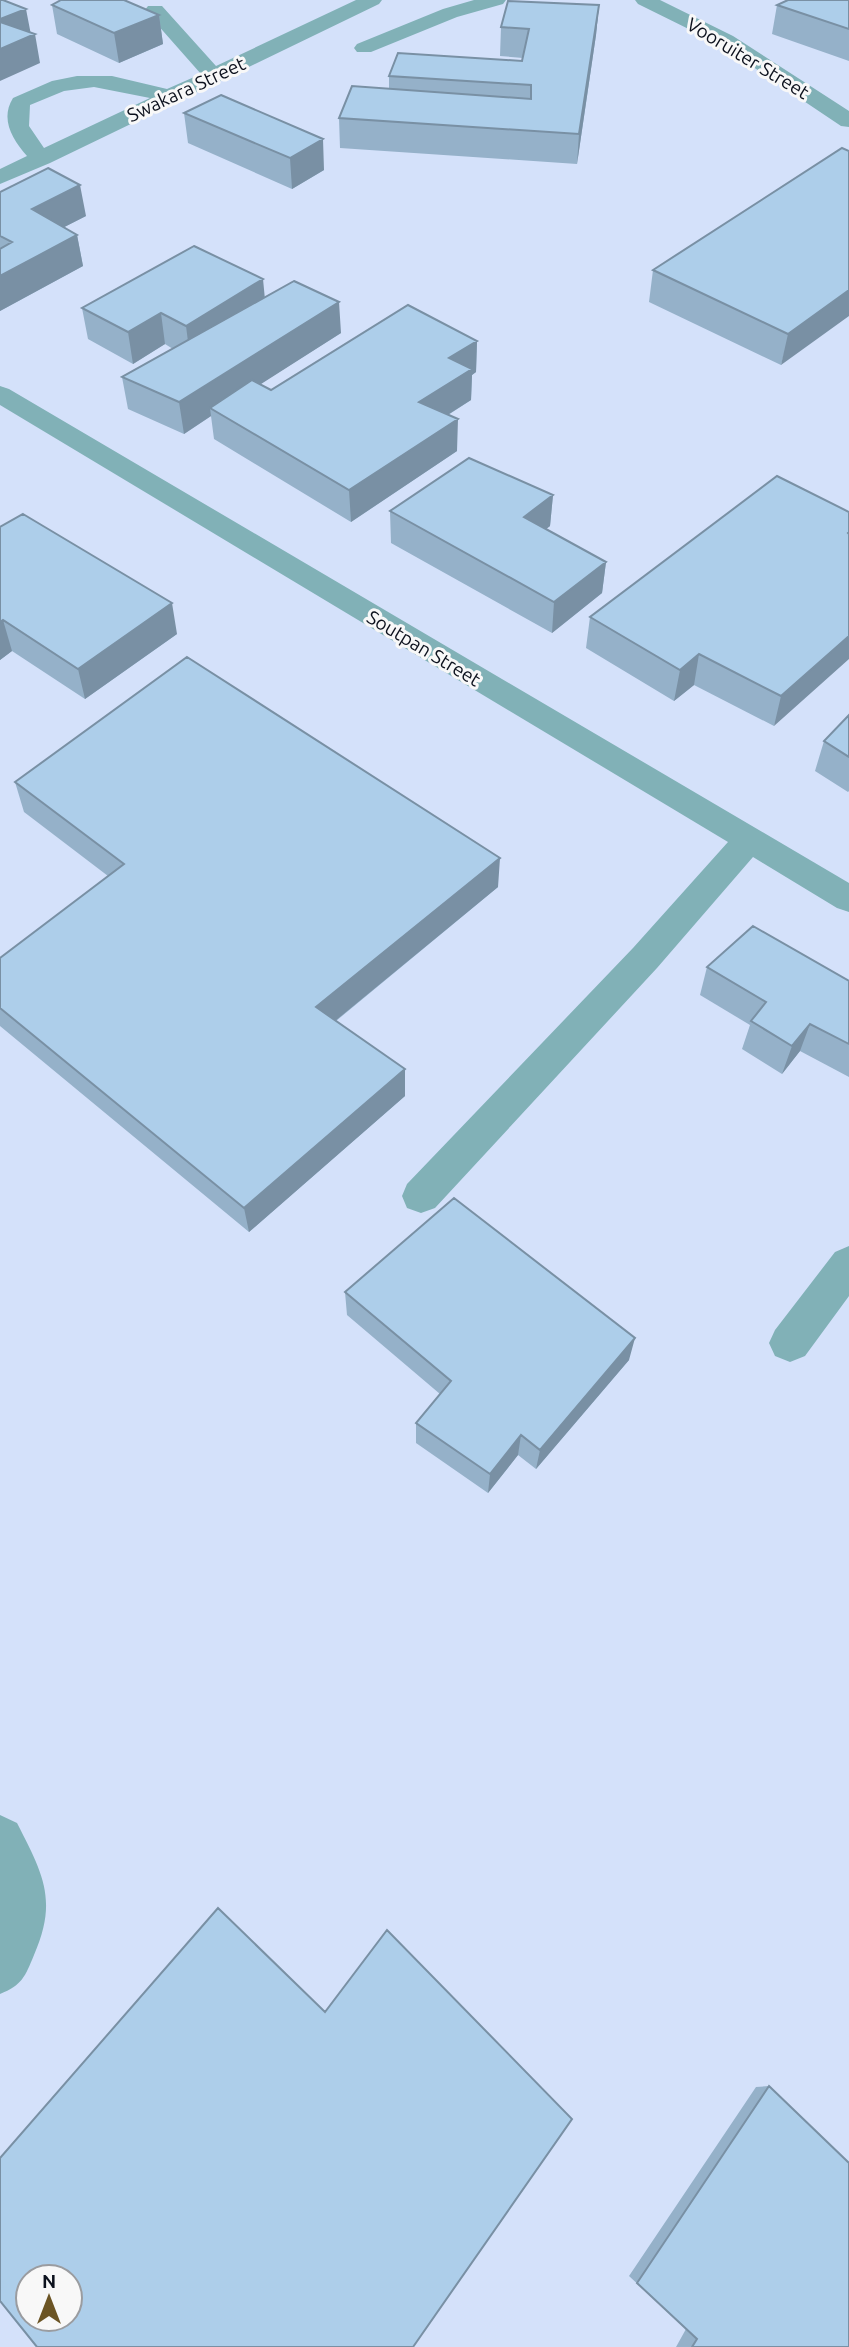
<svg xmlns="http://www.w3.org/2000/svg" width="849" height="2347" font-family="Ubuntu,sans-serif">
  <style>
    .built { fill: #d4e1fa; fill-rule: evenodd }
    .lines { fill: none; stroke-linecap: round; stroke-linejoin: round }
    .minor { fill: #81b1b7; fill-rule: evenodd }
    .wall { fill: #95b1c9 }
    .shaded-wall { fill: #7990a4 }
    .building { fill: #adceea; stroke: #7990a4; stroke-width: 2; fill-rule: evenodd }
    .labels { text-anchor: middle; stroke-width: 6; stroke-linejoin: round; paint-order: stroke }
    .far-street-label { font-size: 19px; fill: #0c111d; stroke: #f8f8f8 }
  </style>
  <rect width="100%" height="100%" fill="#e4ebf9"/>
  <path class="built" d="M0,0H849V2347H0ZM28,2277H70V2319H28Z"/>
  <g class="lines">
    <path class="minor" d="M356,0H382L379,4L50,163L0,184V169L27,156C12,139 0,119 13,98L52,81L77,76H112L167,89L201,74L148,14L145,10L148,6H162L216,66ZM94,87L150,98L44,148L29,126L30,105L64,91Z
      M474,0H506L503,4L457,17L371,52H357L354,48L357,44L443,9Z
      M635,0H660L733,36L849,111V127L841,126L719,44L638,4Z
      M0,386L9,389L849,883V912L837,908L753,857L657,968L435,1208L421,1213L407,1208L402,1196L407,1184L633,948L728,842L0,405Z
      M849,1246V1296L805,1356L790,1362L775,1356L769,1343L775,1330L835,1252Z
      M0,1815L17,1823C43,1874 58,1900 34,1955C25,1977 22,1985 0,1994Z"/>
  </g>
  <path class="wall" d="M849,0V61L772,34L777,5Z
    M52,5L159,15L163,44L119,63L57,34Z
    M599,5L596,35L577,164L340,148L339,118L389,89V76L522,61L523,58L500,56L501,27Z
    M184,113L324,170L292,189L188,143Z
    M842,148L781,365L649,302L653,270Z
    M0,192L86,216L64,227L77,235L83,266L0,311Z
    M264,297L341,333L260,384L271,390L477,341L476,372L472,375L471,400L448,415L457,451L351,522L214,439L211,416L184,434L128,409L122,377L173,349L165,344L133,364L88,339L82,308Z
    M553,495L550,526L546,529L606,562L602,593L552,633L391,543L390,511Z
    M849,512L774,726L694,685L674,701L586,648L590,617Z
    M0,527L177,634L85,699L12,651L0,660Z
    M849,715V791L848,792L815,771L824,741Z
    M15,782L498,887L336,1021L405,1069V1096L249,1232L0,1026V958L108,876L24,812Z
    M707,967L849,981V1077L800,1051L782,1074L742,1049L750,1025L700,995Z
    M345,1292L629,1360L536,1469L518,1455L488,1493L416,1443V1423L440,1394L347,1315Z
    M769,2086L849,2347H676L686,2329L629,2276L756,2087Z"/>
  <path class="shaded-wall" d="M599,5L596,35L577,164L579,134Z
    M26,9L31,35L35,34L40,63L0,81V19Z
    M159,15L163,44L119,63L114,33Z
    M323,139L324,170L292,189L290,158Z
    M80,185L86,216L39,240L32,209Z
    M77,235L83,266L0,311V276Z
    M263,279L266,310L190,357L186,326Z
    M849,290V316L781,365L788,334Z
    M339,302L341,333L217,412L210,408L211,416L184,434L179,402Z
    M161,313L165,344L133,364L128,332Z
    M477,341L476,372L472,375L471,400L419,433V402L449,358Z
    M458,419L457,451L351,522L349,490Z
    M553,495L550,526L522,548L524,517Z
    M606,562L602,593L552,633L554,602Z
    M172,603L177,634L85,699L78,669Z
    M3,620L12,651L0,660V622Z
    M849,636V659L774,726L781,696Z
    M699,654L694,685L674,701L680,670Z
    M500,858L498,887L318,1035L316,1007Z
    M810,1024L800,1051L782,1074L792,1046Z
    M405,1069V1096L249,1232L244,1208Z
    M635,1338L629,1360L536,1469L540,1450Z
    M521,1435L518,1455L488,1493L490,1474Z"/>
  <path class="building" d="M0,0H3L26,9L0,19Z
    M61,0H124L159,15L114,33L52,5Z
    M788,0H849V29L777,5Z
    M508,1L599,5L579,134L339,118L352,86L531,99V85L389,76L398,53L522,61L529,29L501,27Z
    M0,22L35,34L0,49Z
    M221,95L323,139L290,158L184,113Z
    M842,148L849,151V290L788,334L653,270Z
    M48,168L80,185L32,209L77,235L0,276V249L12,242L0,236V192Z
    M194,246L263,279L186,326L161,313L128,332L82,308Z
    M294,281L339,302L179,402L122,377Z
    M408,305L477,341L449,358L472,369L419,402L458,419L349,490L210,408L252,380L271,390Z
    M469,458L553,495L524,517L606,562L554,602L390,511Z
    M777,476L849,512V532L848,533L849,534V636L781,696L699,654L680,670L590,617Z
    M23,514L172,603L78,669L3,620L0,622V527Z
    M187,657L500,858L316,1007L405,1069L244,1208L0,1008V958L124,864L15,782Z
    M849,715V757L824,741Z
    M753,926L849,981V1044L810,1024L792,1046L751,1021L766,1002L707,967Z
    M454,1198L635,1338L540,1450L521,1435L490,1474L416,1423L451,1381L345,1292Z
    M218,1908L325,2012L387,1930L572,2119L413,2347H37L0,2301V2158ZM28,2277H70V2319H28Z
    M769,2086L849,2163V2347H692L697,2339L637,2283Z"/>
  <g class="labels">
    <g class="far-street-label">
      <text transform="translate(748 58) rotate(31)" y="7">Vooruiter Street</text>
      <text transform="translate(186 89) rotate(-25)" y="7">Swakara Street</text>
      <text transform="translate(424 648) rotate(31)" y="7">Soutpan Street</text>
    </g>
  </g>
  <g transform="translate(49 2298)"><circle r="33" fill="#f8f8f8" stroke="#9a9ca0" stroke-width="2"/>
  <path d="M0-5L12 26L0 18L-12 26Z" fill="#6b5424"/>
  <text y="-10" font-size="19" font-weight="bold" text-anchor="middle" fill="#0c111d">N</text>
  </g>
</svg>
